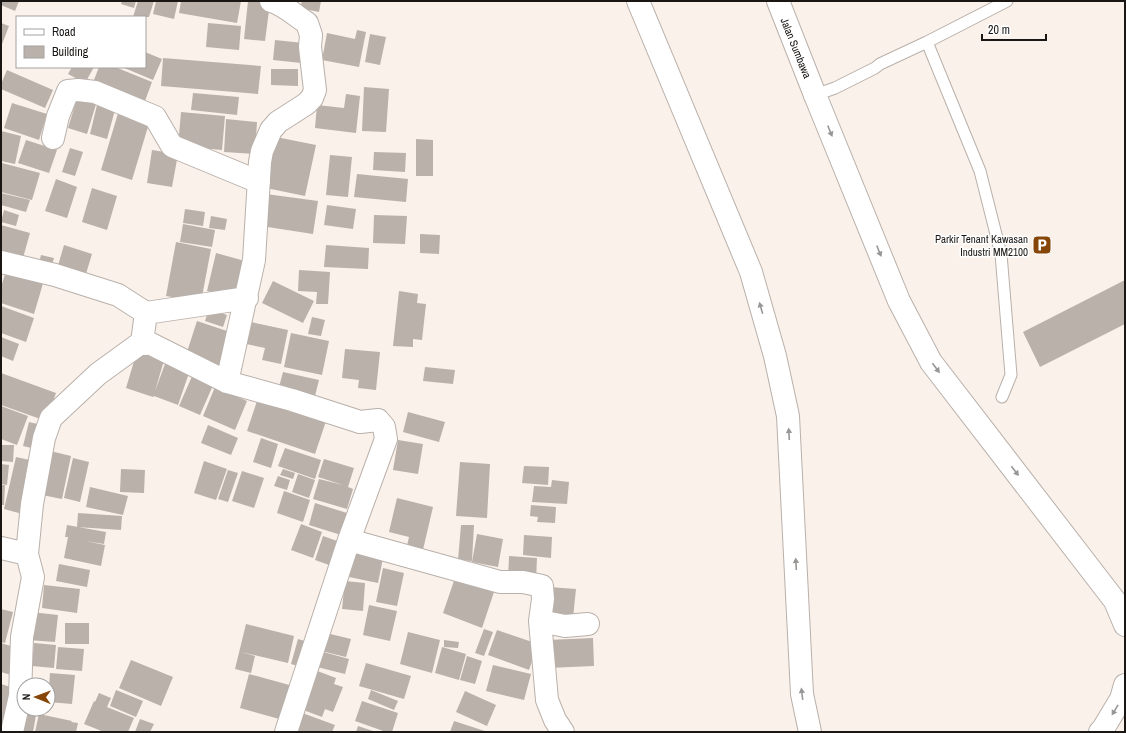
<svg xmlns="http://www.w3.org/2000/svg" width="1126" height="733" font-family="'Archivo Narrow',sans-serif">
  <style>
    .building { fill: #bab1ab }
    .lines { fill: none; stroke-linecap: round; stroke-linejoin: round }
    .lane-casing { stroke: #b9b0aa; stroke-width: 13 }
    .street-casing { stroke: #b9b0aa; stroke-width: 24 }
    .secondary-casing { stroke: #b9b0aa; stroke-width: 24 }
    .lane { stroke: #fff; stroke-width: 11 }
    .street { stroke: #fff; stroke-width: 22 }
    .secondary { stroke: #fff; stroke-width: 22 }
    .oneway { fill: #989695 }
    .labels { text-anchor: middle; stroke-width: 3; stroke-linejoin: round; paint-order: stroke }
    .street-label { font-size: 11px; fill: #191614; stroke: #fff }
    .poi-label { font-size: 11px; fill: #191614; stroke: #fff; text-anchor: end }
  </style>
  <rect width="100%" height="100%" fill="#fbf1eb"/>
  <path class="building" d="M1,1H19L15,11L1,5Z
    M122,1H136L134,8L121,4Z
    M138,1H154L149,17H133Z
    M156,1H178L174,19L153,14Z
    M181,1H241L237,23L179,13Z
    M248,1L270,3L265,41L244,39Z
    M302,1H321L319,12L300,8Z
    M1,23L9,26L1,47Z
    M208,23L241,26L239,50L206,47Z
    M357,30L366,32L359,67L322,60L327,33L355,39Z
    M370,34L386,37L380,65L365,62Z
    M275,40L303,43L301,63L273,60Z
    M145,52L162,59L153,80L122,67H145Z
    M163,58L261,66L258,94L161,86Z
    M72,67H94L85,83L68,74Z
    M99,67H115L152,82L145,101L94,80Z
    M271,69H298V86L271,85Z
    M7,70L53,90L45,108L1,89V84Z
    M364,87L389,89L386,132L362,131Z
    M193,93L239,97L237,115L191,110Z
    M346,94L360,96L356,133L315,128L317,105L344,108Z
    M78,95L97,101L87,134L68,128Z
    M12,103L47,114L39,140L4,128Z
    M97,105L115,110L107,139L90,134Z
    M119,110L150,120L132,180L101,170Z
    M181,112L225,116L222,150L178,146Z
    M226,119L257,122L255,154L224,152Z
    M1,131L21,136L15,164L1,161Z
    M276,137L316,145L305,196L266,188Z
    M416,139L433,140V176H416Z
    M26,140L57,150L49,173L18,163Z
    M70,148L83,152L75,176L62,172Z
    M152,150L178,154L172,187L147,183Z
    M374,152L406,153L405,172L373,170Z
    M330,155L352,157L348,197L326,195Z
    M2,163L40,173L32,200L1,192Z
    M357,174L408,179L406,202L354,197Z
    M56,179L77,187L67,218L45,211Z
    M92,188L117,196L107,230L82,222Z
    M1,193L30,200L26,212L1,205Z
    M266,194L318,201L313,234L261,226Z
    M327,205L356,209L353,229L324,225Z
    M185,209L205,212L203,226L183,223Z
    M4,210L19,215L16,226L1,222Z
    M374,215L407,216L405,244L373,243Z
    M211,216L227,219L225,230L209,228Z
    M183,224L215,230L212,247L180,242Z
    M1,225L30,233L21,265L1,259Z
    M420,234L440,235L439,254L420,253Z
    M176,242L211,249L201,302L166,296Z
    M64,245L92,254L85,277L57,269Z
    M326,245L369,248L368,269L324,267Z
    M216,253L245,261L235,298L207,291Z
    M41,255L54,258L50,271L38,267Z
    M7,268L44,280L34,314L1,303V287Z
    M299,270L330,272L328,304H316L317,292L298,291Z
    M1125,280V324L1040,367L1023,332Z
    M273,281L314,301L303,323L262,303Z
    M399,291L418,294L417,303L426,304L422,340L413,339V347L393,346Z
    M1,306L34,318L26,342L1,333Z
    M209,309L227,315L223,327L205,321Z
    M312,317L325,320L321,336L308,334Z
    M197,321L233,333L222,366L186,355Z
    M251,322L288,330L281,364L262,360L265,348L246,344Z
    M291,333L329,341L322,375L284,367Z
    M1,337L19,344L13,361L1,356Z
    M138,348L165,357L155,391L165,364L189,373L178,405L154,396L153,397L126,388Z
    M345,349L380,352L376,390L358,388L359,380L342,378Z
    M425,367L455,370L453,384L423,381Z
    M283,372L319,380L314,400L278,391Z
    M1,373L56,393L46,421L1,405Z
    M193,374L214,383L200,415L179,406Z
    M215,387L247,401L235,430L203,416Z
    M258,398L326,421L315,454L247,431Z
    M1,406L28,416L17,445L1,439Z
    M408,412L445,422L439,442L403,432Z
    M29,422L46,426L40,450L23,446Z
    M208,425L238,438L231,455L201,443Z
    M261,438L278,444L271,468L253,462Z
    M398,440L423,444L418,474L393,470Z
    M1,445H14L13,462L1,461Z
    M285,448L321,460L315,479L278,466Z
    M46,450L71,456L62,499L37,494Z
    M16,457L39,462L26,515L4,509Z
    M73,458L89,462L80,502L64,498Z
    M324,459L354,468L348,487L353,489L347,509L313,499L319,479L343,485L318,477Z
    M204,461L227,469L216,500L194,493Z
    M460,462L490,464L487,518L456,516Z
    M1,464L9,465L7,485L1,484Z
    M524,466L549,467L548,485L522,483Z
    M121,469L145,470L144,493L120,492Z
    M283,469L295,473L293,479L280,475Z
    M228,470L238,473L228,502L218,499Z
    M242,471L264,478L254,508L232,501Z
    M298,474L315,480L309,498L292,492Z
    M278,476L290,480L287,490L274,486Z
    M552,480L569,482L567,504L532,502L534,486L551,487Z
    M1,485H5L4,505H1Z
    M90,487L128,496L123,515L86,507Z
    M284,491L310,500L303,522L277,513Z
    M397,498L433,507L422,554L406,550L409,537L389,532Z
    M315,503L347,513L341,535L309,525Z
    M531,505L556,507L555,523L537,522L538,517L530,516Z
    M78,513L122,516L121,530L77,527Z
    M301,524L322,532L313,558L291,550Z
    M67,525L106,532L104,544L85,541L105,545L101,566L64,558L68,537H65Z
    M461,525H474L472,561L458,560Z
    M477,534L503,539L498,567L472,562Z
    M524,535L552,537L551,558L523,555Z
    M323,536L340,542L332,566L315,560Z
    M349,551L383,558L378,583L344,576Z
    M509,556L537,558L536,581L508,579Z
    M59,564L90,570L87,587L56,581Z
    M383,568L404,573L397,606L376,602Z
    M457,572L496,586L482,628L443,613Z
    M345,581L365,583L363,611L342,609Z
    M44,585L80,589L77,613L42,608Z
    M549,587L576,589L573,618L547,616Z
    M369,605L397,611L390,641L363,635Z
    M1,609L13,612L5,643L1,642Z
    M31,612L58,615L55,642L28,640Z
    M65,623H89V644H65Z
    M246,624L294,636L288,663L241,652L255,656L251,673L235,669Z
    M484,629L493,632L484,656L475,653Z
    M497,630L538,644L529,670L488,655Z
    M322,632L351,639L346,657L317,650Z
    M408,632L440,640L432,673L400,664Z
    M593,638L594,666L548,668L547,640Z
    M298,639L308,642L301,667L291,664Z
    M444,640L459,642L458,648L444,647Z
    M1,643L17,648L11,675L1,672Z
    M34,643L56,645L54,668L32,666Z
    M58,647L84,649L82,671L56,669Z
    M442,647L466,654L459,680L435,673Z
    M316,650L349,659L345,674L313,666Z
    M467,656L482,661L475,684L460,680Z
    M131,660L173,677L161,706L119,688Z
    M366,663L411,676L404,699L359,686Z
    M493,665L531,674L524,700L486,691Z
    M312,669L336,678L334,684L343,687L333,712L325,709L322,717L298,708Z
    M50,673L75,675L72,704L48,702Z
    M249,674L293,686L283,720L240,708Z
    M1,684L17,689L4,732L1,731Z
    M116,690L143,701L136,717L110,706Z
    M371,690L398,701L394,710L368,699Z
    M465,691L496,705L487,726L456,712Z
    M99,693L111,698L107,707L134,718L128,732H104L84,724L94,701L95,702Z
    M362,701L398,713L392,732H386L355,721Z
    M297,711L335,725L332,732H289Z
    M19,712L36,715L33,732H16Z
    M39,714L72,721L71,722L78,723L76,732H35Z
    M140,719L154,724L150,732H135Z
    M454,721L488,732H450Z
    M358,726L376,732H356Z"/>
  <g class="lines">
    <g class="lane-casing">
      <path id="lane" d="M927,42L980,171L1001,254L1011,375L1002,397
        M815,95L835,88L875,68L880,64L927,42L1007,1"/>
    </g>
    <g class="street-casing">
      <path id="street" d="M778,1L815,95
        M53,138L58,116L68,91L78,90L95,92L155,117L172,146L259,182
        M1,262L55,275L118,295L146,313L142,342
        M146,313L247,298
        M227,382L254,260L260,162L262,151L271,130L278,122L306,104L312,98L315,90L310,47L311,35L307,23C294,15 285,5 271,1
        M349,540L500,582H523L542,586L543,599L540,621L547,700L555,720L563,732
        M1,548L27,554
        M540,621L565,626L588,624
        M12,732L20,696L22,637L33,577L27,554L32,504L44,438L51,418L98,374L142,342L145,344L149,343L227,382L292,400L360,422L378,420L384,427L386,439L349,540L286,732"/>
    </g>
    <g class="secondary-casing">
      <path id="secondary" d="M638,1L751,272L775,356L788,416L802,694L810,732
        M815,95L899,301L931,362L1115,601L1125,625
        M1100,732L1103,729L1121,699L1125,685"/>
    </g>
    <use href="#lane" class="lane"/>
    <use href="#street" class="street"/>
    <use href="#secondary" class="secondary"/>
  </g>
  <defs><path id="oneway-solid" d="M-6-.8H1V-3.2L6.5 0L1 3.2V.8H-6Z"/></defs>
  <g class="oneway">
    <use href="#oneway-solid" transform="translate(830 131) rotate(68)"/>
    <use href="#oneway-solid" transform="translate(879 251) rotate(68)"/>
    <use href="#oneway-solid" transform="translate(761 308) rotate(-106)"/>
    <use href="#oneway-solid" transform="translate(936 368) rotate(53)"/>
    <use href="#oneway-solid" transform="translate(789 434) rotate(-93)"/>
    <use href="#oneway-solid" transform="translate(1015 471) rotate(52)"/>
    <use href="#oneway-solid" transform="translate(796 564) rotate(-93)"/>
    <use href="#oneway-solid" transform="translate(802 694) rotate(-97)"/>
    <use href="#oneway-solid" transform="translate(1115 710) rotate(121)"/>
  </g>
  <defs>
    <g id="parking-square" transform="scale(1)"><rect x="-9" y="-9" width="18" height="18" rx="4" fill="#854608" stroke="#fff"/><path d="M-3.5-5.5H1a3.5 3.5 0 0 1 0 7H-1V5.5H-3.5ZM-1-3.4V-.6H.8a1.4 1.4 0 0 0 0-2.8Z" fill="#fff"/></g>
  </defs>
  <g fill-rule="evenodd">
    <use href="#parking-square" x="1042" y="245"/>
  </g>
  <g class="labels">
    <g class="street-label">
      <text transform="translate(796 48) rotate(68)" y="4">Jalan Sumbawa</text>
    </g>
    <g class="poi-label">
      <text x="1028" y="243">Parkir Tenant Kawasan<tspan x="1028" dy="13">Industri MM2100</tspan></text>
    </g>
  </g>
  <rect width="1126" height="733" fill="none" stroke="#191614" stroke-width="4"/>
  <rect x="16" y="16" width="130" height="52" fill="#ffffff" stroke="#a3a2a1"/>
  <rect x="24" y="29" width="20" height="6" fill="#ffffff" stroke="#a3a2a1"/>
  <text x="52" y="36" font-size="12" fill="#191614">Road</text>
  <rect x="24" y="46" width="20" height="12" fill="#bab1ab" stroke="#a3a2a1"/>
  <text x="52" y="56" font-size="12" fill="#191614">Building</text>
  <g transform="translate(36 697) rotate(271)"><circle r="19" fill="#ffffff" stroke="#a3a2a1"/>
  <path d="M0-3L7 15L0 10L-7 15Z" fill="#854608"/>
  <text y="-6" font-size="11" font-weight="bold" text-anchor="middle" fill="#191614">N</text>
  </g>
  <path d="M982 34v6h64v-6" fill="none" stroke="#191614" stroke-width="2"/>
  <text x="988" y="34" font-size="12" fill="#191614" stroke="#ffffff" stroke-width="3" paint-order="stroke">20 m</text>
</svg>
